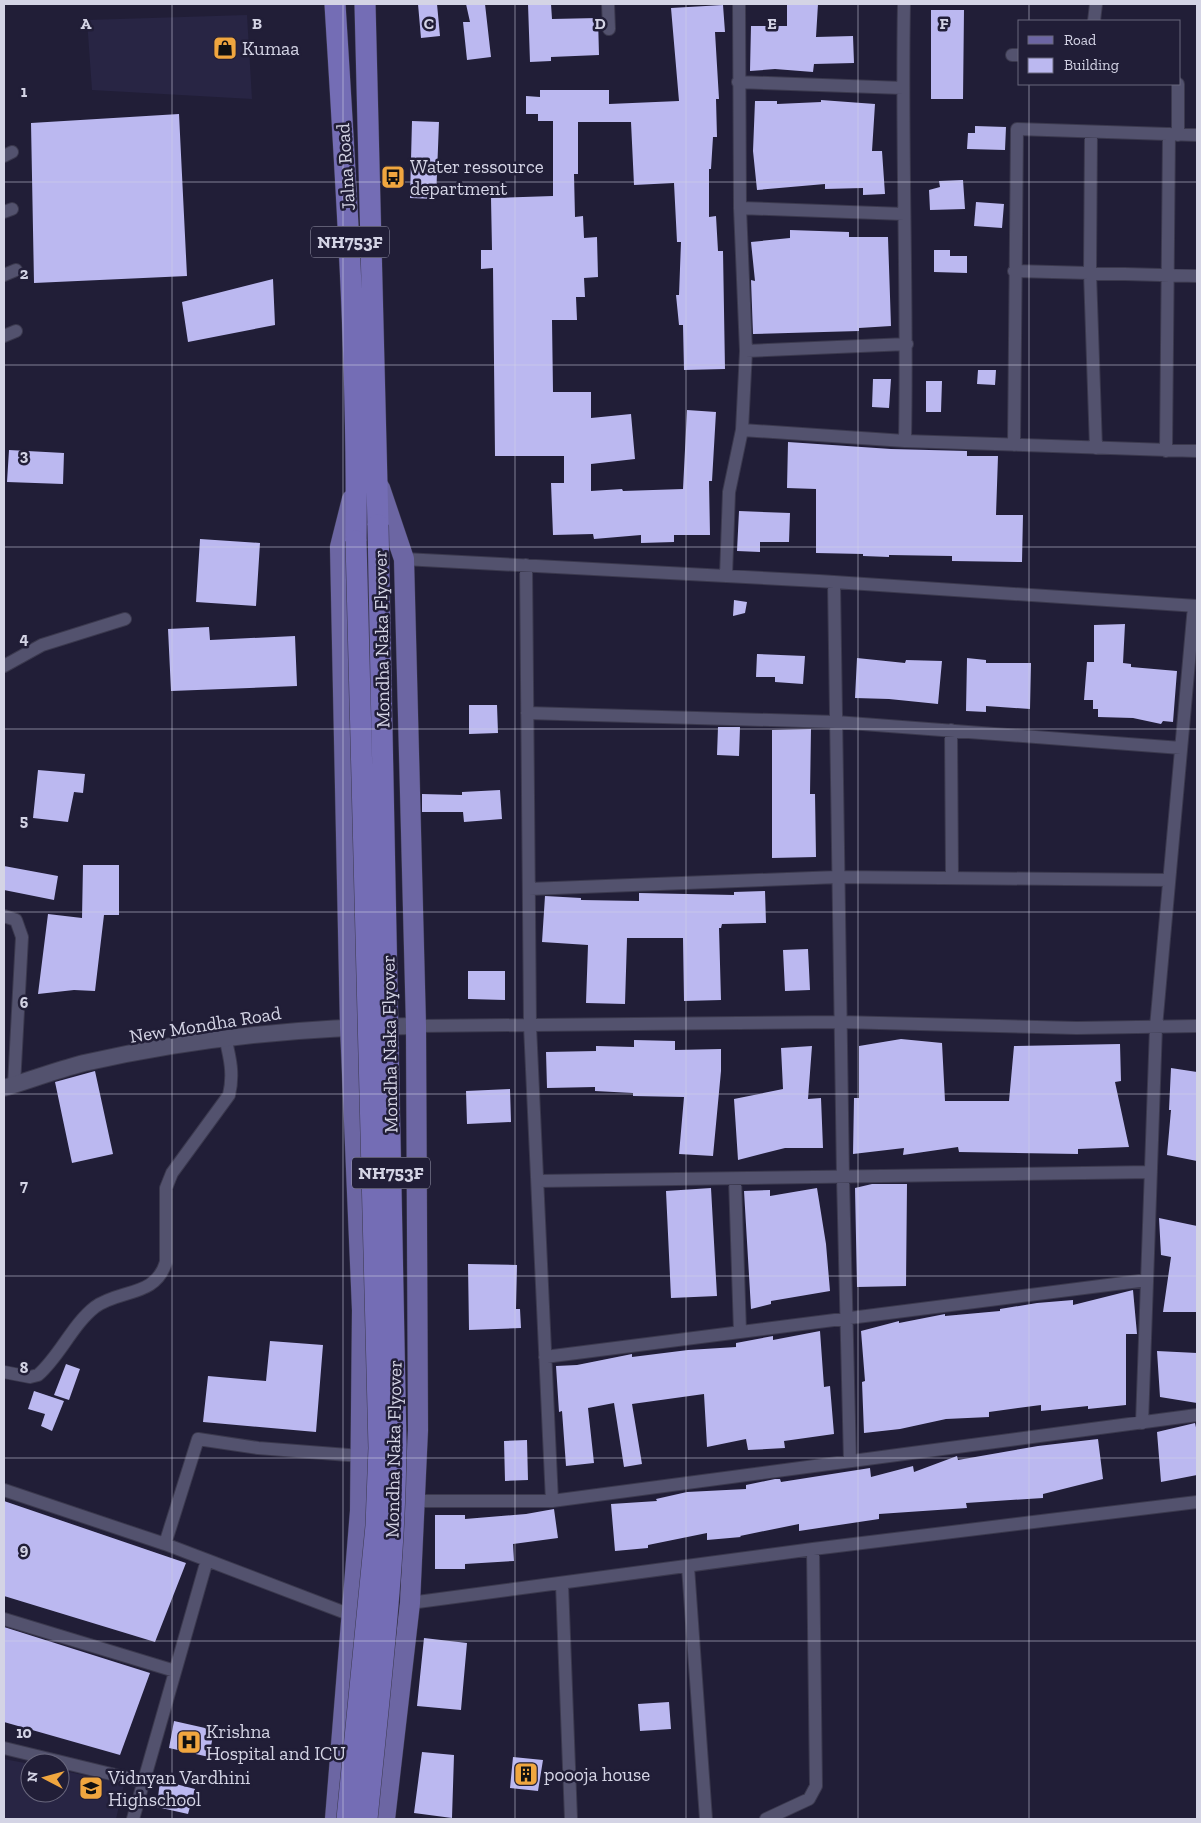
<svg xmlns="http://www.w3.org/2000/svg" width="1201" height="1823" font-family="'Zilla Slab',serif">
  <style>
    .built { fill: #282544 }
    .building { fill: #bbb8f0 }
    .lines { fill: none; stroke-linecap: round; stroke-linejoin: round }
    .minor-casing { stroke: #3b394e; stroke-width: 14 }
    .tertiary-casing { stroke: #3b394e; stroke-width: 18 }
    .primary-casing { stroke: #3b394e; stroke-width: 21 }
    .trunk-casing { stroke: #3b394e; stroke-width: 22 }
    .minor { stroke: #53526e; stroke-width: 12 }
    .tertiary { stroke: #53526e; stroke-width: 16 }
    .primary { stroke: #6c66a3; stroke-width: 20 }
    .trunk { stroke: #746db5; stroke-width: 21 }
    .trunk-bridge-casing { stroke: #3b394e; stroke-width: 22; stroke-linecap: butt }
    .trunk-bridge { stroke: #746db5; stroke-width: 21 }
    .grid { fill: none; stroke: #d4d4e5; stroke-width: 1; stroke-opacity: 0.55 }
    .labels { text-anchor: middle; stroke-width: 5; stroke-linejoin: round; paint-order: stroke }
    .shield { fill: #211e37; stroke: #9e9db1; stroke-width: 1 }
    .shield-label { font-size: 18px; font-weight: bold; fill: #d4d4e5 }
    .poi-label { font-size: 19px; fill: #d4d4e5; stroke: #211e37; text-anchor: start }
    .street-label { font-size: 19px; fill: #d4d4e5; stroke: #211e37 }
    .grid-label { font-size: 16px; text-anchor: middle; font-weight: bold; fill: #d4d4e5; stroke: #211e37; stroke-width: 5; stroke-linejoin: round; paint-order: stroke }
  </style>
  <rect width="100%" height="100%" fill="#211e37"/>
  <path class="built" d="M247,15L252,99L92,90L87,20Z
    M4,1759L30,1764V1793H60V1770L124,1784L116,1819H4Z"/>
  <path class="building" d="M418,4H437L440,36L421,38Z
    M466,4H485L491,57L467,60L463,22H470Z
    M528,4H551L552,19L598,18L599,55L551,57V61L530,62Z
    M787,4H818L816,37L853,36L854,63L814,64L813,72L775,69L750,71L751,26H787Z
    M723,5L725,32H715L719,99H716L717,137H713L711,169H709V217L716,216L718,251H723L725,369L684,370L683,325H679L676,295H679L681,242H677L674,183L634,185L631,122H578V174H574L575,217L583,216L584,238L597,237L598,277L584,278L585,297H576L577,320H552L553,392H591V418L631,414L635,459L591,464V491L622,489L623,491L683,489L687,410L716,412L712,481H709L710,535H674V542L641,543V535L594,539L593,534L553,535L551,483H564V456H495L493,268L481,269V250H492L491,198L553,196V121H538V114H526V96L540,97V90H609V104L679,101L671,8Z
    M931,10H964L963,99H931Z
    M821,100L875,104L872,151H882L885,194L863,195V188L825,189V184L757,190L753,151L755,101H777V104L821,102Z
    M179,114L187,276L34,283L31,123Z
    M412,121L439,122L436,199L410,198Z
    M975,126L1006,127L1005,150L967,149L968,133H975Z
    M963,180L965,209L930,210L929,190L940,187L939,181Z
    M976,202L1004,204L1002,228L974,226Z
    M790,230L849,232V237H888L891,326L859,328V331L753,334L751,280L755,281L751,242L790,238Z
    M934,250H950V256H967V273L934,272Z
    M273,279L275,325L188,342L182,302Z
    M978,370H996L995,385L977,384Z
    M873,379H891L889,408L872,407Z
    M926,381H942L941,412H926Z
    M788,442L891,449L967,451V456H998L996,515H1023L1022,562L952,561V556L889,555V557L863,556V554L816,553V489L787,488Z
    M9,450L64,453L63,484L7,482Z
    M739,511L790,513L789,542H760V552L737,551Z
    M200,539L260,543L256,606L196,602Z
    M734,600L747,602L745,613L733,616Z
    M1125,624L1123,663L1131,664V667L1177,671L1173,722L1163,721L1161,724L1133,718L1098,717V709H1093V700H1084L1087,662H1094V625Z
    M209,627L210,640L295,636L297,686L171,691L168,629Z
    M757,654L805,656L803,684L775,682V677H756Z
    M857,658L905,663L906,660L942,661L938,704L889,699L855,698Z
    M967,658L986,660V663H1031L1030,709L986,706V712L966,711Z
    M469,705H497L498,733L469,734Z
    M718,727H740L739,756L717,755Z
    M811,729L810,794H815L816,857L772,858V730Z
    M38,770L85,774L83,793L74,792L68,822L33,818Z
    M500,790L502,819L464,822L463,812H422V794L462,795V792Z
    M83,865H119V915H104L95,991L74,990L38,994L48,914L82,918Z
    M4,866L58,876L54,900L4,890Z
    M765,891L766,923L722,924L721,928H719L721,1000L684,1001L683,938H627L625,1004L586,1003L588,945L542,942L545,896L581,898V900L639,901V893L734,895V892Z
    M808,949L810,990L785,991L783,950Z
    M468,971H505V1000L468,999Z
    M901,1039L942,1043L945,1101H1009L1014,1046L1120,1044L1121,1081L1115,1082L1129,1147L1078,1149V1154L959,1152L958,1147L903,1155L904,1148L853,1154L854,1098H859V1046Z
    M634,1040L675,1041V1050L721,1049V1071L713,1156L679,1154L684,1097L633,1096V1093L595,1091V1087L547,1088L546,1052L596,1051V1046L634,1047Z
    M812,1046L808,1099L821,1098L823,1148H785L738,1160L734,1099L783,1089L781,1048Z
    M1171,1068L1197,1072V1161L1167,1155L1171,1110H1169Z
    M95,1071L113,1154L72,1163L55,1082Z
    M510,1089L511,1122L467,1124L466,1091Z
    M872,1184H907L906,1286L857,1287L855,1188Z
    M711,1188L717,1296L671,1298L666,1191Z
    M817,1188L826,1244L830,1291L771,1301V1304L751,1309L744,1191L770,1190V1196Z
    M1159,1218L1197,1226V1312H1163L1171,1257L1161,1255Z
    M468,1264L517,1265L516,1309H520L521,1328L469,1330Z
    M1133,1290L1137,1334H1126V1405L1088,1409V1406L1041,1411V1405L989,1412V1417L946,1419L900,1429L864,1433L862,1382L865,1381L861,1331L899,1321V1323L945,1314V1316L1000,1311V1309L1037,1303L1073,1300V1305Z
    M820,1331L824,1387L830,1386L834,1434L784,1441L785,1448L748,1450L746,1439L707,1447L704,1394L632,1404L642,1464L624,1467L614,1403L588,1408L594,1463L566,1466L562,1411L559,1412L556,1366L577,1365L632,1354V1357L688,1350L736,1347V1343L773,1336V1340Z
    M270,1341L323,1345L316,1432L203,1422L208,1376L266,1381Z
    M1157,1351L1197,1353V1403L1160,1397Z
    M66,1364L80,1369L69,1400L54,1395Z
    M34,1391L64,1401L52,1431L41,1426L45,1414L28,1409Z
    M1195,1423L1197,1432V1475L1161,1482L1157,1432Z
    M1098,1439L1103,1479L1043,1494V1498L966,1503L967,1508L879,1514V1519L799,1531V1524L740,1536L741,1537L707,1540V1533L648,1545V1548L615,1551L611,1504L657,1501L656,1499L687,1492L746,1489V1485L775,1479H780L781,1482L870,1468L871,1477L913,1466L914,1472L957,1456L958,1460L1038,1446Z
    M527,1440L528,1480L505,1481L504,1441Z
    M4,1501L186,1563L155,1642L4,1596Z
    M554,1509L558,1538L513,1544L514,1561L465,1564V1569H435V1515H465V1519L526,1514Z
    M4,1627L150,1673L120,1755L4,1722Z
    M424,1638L467,1643L461,1710L417,1706Z
    M669,1702L671,1729L640,1731L638,1704Z
    M174,1721L214,1730L209,1757L169,1748Z
    M422,1752L454,1755L452,1818L414,1813Z
    M513,1757L543,1760L538,1791L510,1788Z
    M160,1780L195,1789L188,1814L157,1807Z"/>
  <g class="lines">
    <g class="minor-casing">
      <path id="minor" d="M608,4L609,29
        M904,4C901,149 908,295 905,441
        M1094,21L1096,4
        M1012,55H1020
        M738,82L903,88
        M1091,132L1090,273L1096,448
        M1178,135V84
        M4,156L12,152
        M740,208L904,214
        M4,212L12,209
        M1014,271L1197,276
        M4,275L16,270
        M4,336L16,331
        M746,351L907,344
        M742,430L905,441L1197,451
        M1014,445L1017,129L1197,135
        M1166,451L1169,134
        M404,559L819,581L1197,606
        M526,565L530,1026L552,1501
        M726,576L729,492L742,430L746,351L740,208L739,4
        M834,582L843,1178L850,1461
        M4,666L42,645L125,619
        M527,713L836,722L1181,748
        M951,730L952,878
        M529,889L838,877L1169,880
        M4,916L16,920L22,937L14,1085
        M416,1026L840,1022L1077,1028L1197,1026
        M735,1179L740,1332
        M538,1181L1151,1172
        M545,1357L1147,1280
        M4,1372L30,1377L38,1375C60,1356 72,1325 95,1307C120,1289 156,1297 166,1262V1188L172,1173L229,1095C234,1074 230,1058 225,1037
        M1142,1423L1156,1027L1194,606
        M4,1490L165,1544L351,1615
        M415,1501H552L1197,1415
        M165,1544L198,1439L258,1448L361,1456
        M688,1567L706,1819
        M562,1584L571,1819
        M410,1603L813,1549L1197,1502
        M4,1619L175,1671
        M4,1748L144,1782
        M133,1819L207,1560
        M766,1819L809,1799L816,1786L813,1549"/>
    </g>
    <g class="tertiary-casing">
      <path id="tertiary" d="M4,1088C30,1080 57,1070 84,1063C193,1038 304,1027 416,1026"/>
    </g>
    <g class="primary-casing">
      <path id="primary" d="M380,488L404,559L416,1026L418,1430L410,1603L385,1819
        M335,1819L360,1511L362,1310L350,1027L340,547L352,499"/>
    </g>
    <g class="trunk-casing">
      <path id="trunk" d="M335,4C346,183 358,362 356,541
        M365,4L378,525"/>
    </g>
    <use href="#minor" class="minor"/>
    <use href="#tertiary" class="tertiary"/>
    <use href="#primary" class="primary"/>
    <use href="#trunk" class="trunk"/>
    <g class="trunk-bridge-casing">
      <path id="trunk-bridge" d="M347,1819L376,1526L379,1448L356,541
        M367,1819C379,1695 395,1570 396,1444L378,525"/>
    </g>
    <use href="#trunk-bridge" class="trunk-bridge"/>
  </g>
  <path class="grid" d="M172,4V1819M343,4V1819M515,4V1819M686,4V1819M858,4V1819M1029,4V21M1029,84V1819M4,182H1197M4,365H1197M4,547H1197M4,729H1197M4,912H1197M4,1094H1197M4,1276H1197M4,1458H1197M4,1641H1197"/>
  <defs>
    <g id="shop-square" transform="scale(1.25)"><rect x="-9" y="-9" width="18" height="18" rx="4" fill="#f0a63f" stroke="#211e37"/><path d="M-5-2.5h2.3a2.7 3.5 0 0 1 5.4 0H5L5.5 6h-11ZM-1.5-2.5h3a1.5 2.3 0 0 0-3 0Z" fill="#111"/></g>
    <g id="bus-square" transform="scale(1.25)"><rect x="-9" y="-9" width="18" height="18" rx="4" fill="#f0a63f" stroke="#211e37"/><path d="M-5-6H5V4H4V6H2V4H-2V6H-4V4H-5ZM-3.5-4V0h7V-4ZM-3.5 1.2v1.5H-2V1.2ZM2 1.2v1.5H3.5V1.2Z" fill="#111"/></g>
    <g id="hospital-square" transform="scale(1.25)"><rect x="-9" y="-9" width="18" height="18" rx="4" fill="#f0a63f" stroke="#211e37"/><path d="M-5-5h3v3.5h4V-5h3V5h-3V1.5h-4V5h-3Z" fill="#111"/></g>
    <g id="building-square" transform="scale(1.25)"><rect x="-9" y="-9" width="18" height="18" rx="4" fill="#f0a63f" stroke="#211e37"/><path d="M-4-6H4V6H1V3H-1V6H-4ZM-2.5-4.3h1.7v1.8h-1.7ZM.8-4.3h1.7v1.8H.8ZM-2.5-1h1.7V.8h-1.7ZM.8-1h1.7V.8H.8Z" fill="#111"/></g>
    <g id="school-square" transform="scale(1.25)"><rect x="-9" y="-9" width="18" height="18" rx="4" fill="#f0a63f" stroke="#211e37"/><path d="M0-5L7-2L0 1L-7-2ZM-4 1L0 2.5L4 1V4Q0 6-4 4Z" fill="#111"/></g>
  </defs>
  <g fill-rule="evenodd">
    <use href="#shop-square" x="225" y="48"/>
    <use href="#bus-square" x="393" y="177"/>
    <use href="#hospital-square" x="189" y="1742"/>
    <use href="#building-square" x="526" y="1774"/>
    <use href="#school-square" x="91" y="1788"/>
  </g>
  <g class="labels">
    <g class="shield">
      <rect x="311" y="226.5" width="78" height="31" rx="4"/>
      <rect x="352" y="1157.5" width="78" height="31" rx="4"/>
    </g>
    <g class="shield-label">
      <text x="350" y="248">NH753F</text>
      <text x="391" y="1179">NH753F</text>
    </g>
    <g class="poi-label">
      <text x="242" y="55">Kumaa</text>
      <text x="410" y="173">Water ressource<tspan x="410" dy="22">department</tspan></text>
      <text x="206" y="1738">Krishna<tspan x="206" dy="22">Hospital and ICU</tspan></text>
      <text x="544" y="1781">poooja house</text>
      <text x="108" y="1784">Vidnyan Vardhini<tspan x="108" dy="22">Highschool</tspan></text>
    </g>
    <g class="street-label">
      <text transform="translate(345 167) rotate(-94)" y="7">Jalna Road</text>
      <text transform="translate(381 639) rotate(-91)" y="7">Mondha Naka Flyover</text>
      <text transform="translate(205 1024) rotate(-9)" y="7">New Mondha Road</text>
      <text transform="translate(389 1044) rotate(-91)" y="7">Mondha Naka Flyover</text>
      <text transform="translate(393 1449) rotate(-89)" y="7">Mondha Naka Flyover</text>
    </g>
  </g>
  <g class="grid-label">
    <text x="86" y="29">A</text>
    <text x="257" y="29">B</text>
    <text x="429" y="29">C</text>
    <text x="600" y="29">D</text>
    <text x="772" y="29">E</text>
    <text x="944" y="29">F</text>
    <text x="24" y="97">1</text>
    <text x="24" y="279">2</text>
    <text x="24" y="461">3</text>
    <text x="24" y="644">4</text>
    <text x="24" y="826">5</text>
    <text x="24" y="1008">6</text>
    <text x="24" y="1191">7</text>
    <text x="24" y="1373">8</text>
    <text x="24" y="1555">9</text>
    <text x="24" y="1738">10</text>
  </g>
  <rect width="1201" height="1823" fill="none" stroke="#d4d4e5" stroke-width="10"/>
  <rect x="1018" y="20" width="162" height="65" fill="#211e37" stroke="#69677d"/>
  <rect x="1028" y="36" width="25" height="8" fill="#6c66a3" stroke="#69677d"/>
  <text x="1064" y="45" font-size="15" fill="#d4d4e5">Road</text>
  <rect x="1028" y="58" width="25" height="15" fill="#bbb8f0" stroke="#69677d"/>
  <text x="1064" y="70" font-size="15" fill="#d4d4e5">Building</text>
  <g transform="translate(45 1778) rotate(276)"><circle r="24" fill="#211e37" stroke="#69677d"/>
  <path d="M0-4L9 19L0 12L-9 19Z" fill="#f0a63f"/>
  <text y="-8" font-size="14" font-weight="bold" text-anchor="middle" fill="#d4d4e5">N</text>
  </g>
</svg>
